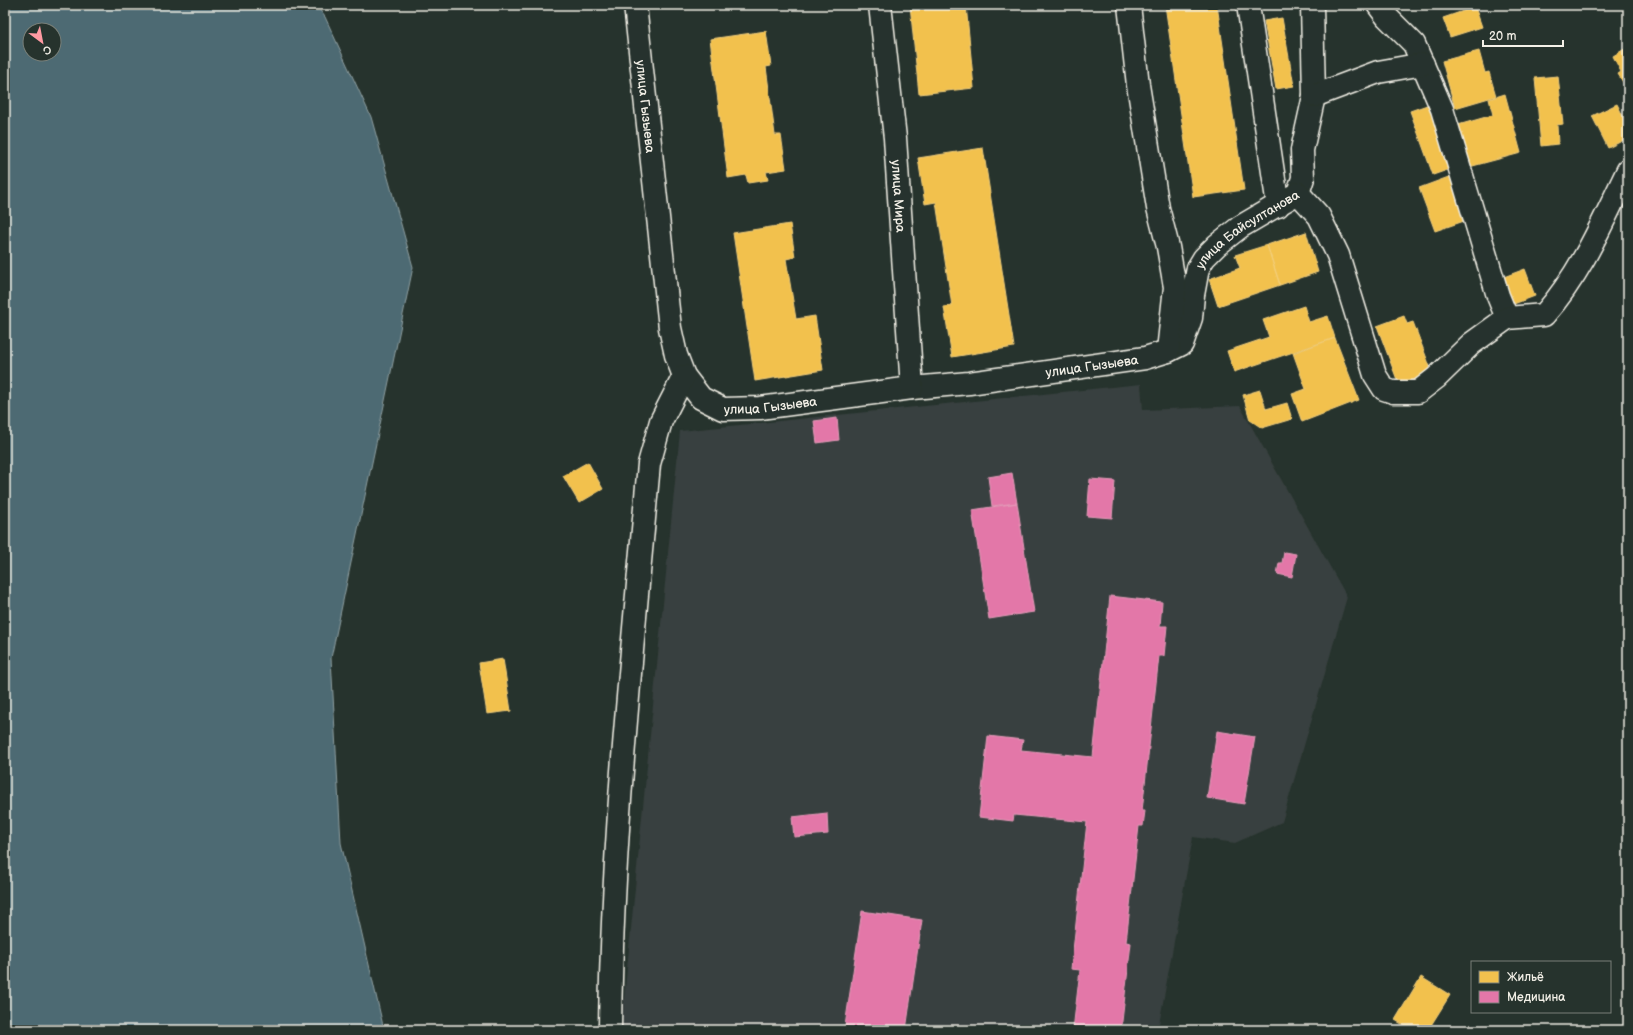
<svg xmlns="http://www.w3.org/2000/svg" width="1633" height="1035" font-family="'Balsamiq Sans',sans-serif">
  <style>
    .built { fill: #38403f }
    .water { fill: #4d6a73; stroke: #90a0a2; fill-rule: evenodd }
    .homes { fill: #f2c14e; stroke: #f3cf7c }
    .health { fill: #e377a8; stroke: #e89cbb }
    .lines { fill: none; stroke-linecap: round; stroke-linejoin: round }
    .minor-casing { stroke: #f4f1e8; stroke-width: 25 }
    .minor { stroke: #26332d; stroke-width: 22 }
    .labels { text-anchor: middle; stroke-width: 4; stroke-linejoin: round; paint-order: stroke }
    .street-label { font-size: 13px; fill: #f4f1e8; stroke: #26332d }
  </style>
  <rect width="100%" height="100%" fill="#26332d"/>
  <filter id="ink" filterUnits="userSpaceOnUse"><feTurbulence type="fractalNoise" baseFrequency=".025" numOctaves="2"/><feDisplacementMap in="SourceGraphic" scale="8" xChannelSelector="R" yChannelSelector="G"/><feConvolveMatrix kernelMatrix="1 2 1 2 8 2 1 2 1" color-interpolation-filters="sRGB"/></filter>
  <g filter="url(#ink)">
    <path class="built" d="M1141,384L1143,410L1240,406L1347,597L1282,822L1235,843L1193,837L1158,1030H621L680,431Z"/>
    <path class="water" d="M5,5H316L325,17L371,117L413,267L331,658L341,843L384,1030H5ZM30,30H54V54H30Z"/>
    <path class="homes" d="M910,5H966L974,88L919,94Z
      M1165,5H1217L1244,190L1193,197Z
      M1475,7L1482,27L1450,37L1443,18Z
      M1282,18L1294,86L1276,89L1264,21Z
      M766,31L771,66L766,67L775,135H781L786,169L766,172L768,180L748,183L746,175L728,178L710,39Z
      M1628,47V86L1626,87L1618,74L1621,72L1613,56Z
      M1479,51L1485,73L1489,72L1496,96L1455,108L1442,61Z
      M1558,76L1563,124L1557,125L1558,144L1541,146L1535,78Z
      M1505,94L1521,153L1469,167L1458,125L1493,115L1489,99Z
      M1430,104L1453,168L1433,175L1410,111Z
      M1617,104L1626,122L1628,121V138L1608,148L1592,116Z
      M983,148L1014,347L952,357L944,307L952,306L936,202L925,204L918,158Z
      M1454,175L1470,219L1435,231L1419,188Z
      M790,224L795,257L786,259L796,319L815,316L823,370L755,381L733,233Z
      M1306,232L1318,272L1280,285L1267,245Z
      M1267,245L1280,285L1218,306L1209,279L1240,268L1235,255Z
      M1525,269L1535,296L1511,305L1501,278Z
      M1304,306L1309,322L1328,316L1335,338L1234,372L1227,351L1269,337L1263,320Z
      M1404,316L1407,324L1413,322L1432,372L1399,385L1377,326Z
      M1335,338L1359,400L1302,422L1292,394L1306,389L1293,353Z
      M1260,390L1266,409L1287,403L1292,419L1262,428L1250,420L1243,395Z
      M588,462L603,489L579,503L563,476Z
      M503,659L511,711L487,714L479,663Z
      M1421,977L1450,995L1428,1030H1412L1395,1020Z"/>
    <path class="health" d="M837,418L839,440L817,443L814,421Z
      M1012,473L1017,503L992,506L988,477Z
      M1090,479L1115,481L1112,518L1087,516Z
      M1017,503L1034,612L989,619L972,510Z
      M1284,552L1296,554L1292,577L1277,574L1279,563H1282Z
      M1110,596L1162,602L1160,626H1167L1164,656H1159L1142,811H1145L1143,826H1139L1126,942L1131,943L1121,1030H1073L1080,970L1071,969L1087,822L1014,815L1013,821L979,817L988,736L1023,740L1021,750L1093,757Z
      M1217,731L1255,737L1244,804L1207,798Z
      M827,813L828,834L794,837L792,817Z
      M862,911L922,920L906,1030H873L845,1026Z"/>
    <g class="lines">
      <g class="minor-casing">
        <g id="minor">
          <path id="s1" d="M635,5L670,328L676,355L684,376L701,398L723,409L760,408L912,388L969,383L1145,358L1168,351L1182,344L1191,318L1193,295L1198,268L1204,258L1217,245L1240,227L1298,193L1303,178L1302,150L1314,96L1312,5"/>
          <path id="s2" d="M880,5L895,138L912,388"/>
          <path d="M1129,5L1138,85L1158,208L1168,247L1175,287L1168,351"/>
          <path d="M1248,5L1278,206"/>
          <path d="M1378,5L1387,17L1414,44L1442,109L1498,296L1507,318"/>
          <path d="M1314,96L1378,72L1423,64"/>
          <path d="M1298,193L1319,216L1338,255L1375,375L1384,389L1393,392H1418L1436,378L1471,344L1507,318L1544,315C1582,272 1603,221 1628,170"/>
          <path d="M610,1030C612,841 632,652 649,464L661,421L684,376"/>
        </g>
      </g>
      <use href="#minor" class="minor"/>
    </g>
  </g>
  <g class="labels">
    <g class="street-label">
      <text dy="5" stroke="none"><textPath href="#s1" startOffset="102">улица Гызыева</textPath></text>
      <text dy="5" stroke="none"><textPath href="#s2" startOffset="192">улица Мира</textPath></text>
      <text dy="5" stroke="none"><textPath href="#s1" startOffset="1034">улица Байсултанова</textPath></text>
      <text dy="5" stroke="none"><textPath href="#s1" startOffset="799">улица Гызыева</textPath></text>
      <text dy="5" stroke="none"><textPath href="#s1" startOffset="475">улица Гызыева</textPath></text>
    </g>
  </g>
  <rect width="1633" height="1035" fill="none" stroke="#26332d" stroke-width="20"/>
  <rect x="10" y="10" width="1613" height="1015" fill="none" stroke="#f4f1e8" stroke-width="1.5" filter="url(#ink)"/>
  <rect x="1471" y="961" width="140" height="52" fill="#26332d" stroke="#787f78"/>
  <rect x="1479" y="971" width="20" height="12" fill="#f2c14e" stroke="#787f78"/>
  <text x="1507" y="981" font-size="12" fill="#f4f1e8">Жильё</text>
  <rect x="1479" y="991" width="20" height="12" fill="#e377a8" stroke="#787f78"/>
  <text x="1507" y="1001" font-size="12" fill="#f4f1e8">Медицина</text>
  <g transform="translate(42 42) rotate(148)"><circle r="19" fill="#26332d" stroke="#787f78"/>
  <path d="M0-3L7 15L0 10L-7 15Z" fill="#ff9aa2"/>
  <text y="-6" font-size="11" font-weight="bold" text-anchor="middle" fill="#f4f1e8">С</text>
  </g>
  <path d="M1483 40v6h80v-6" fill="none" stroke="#f4f1e8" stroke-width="2"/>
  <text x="1489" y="40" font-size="12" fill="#f4f1e8" stroke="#26332d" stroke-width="3" paint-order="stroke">20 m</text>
</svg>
